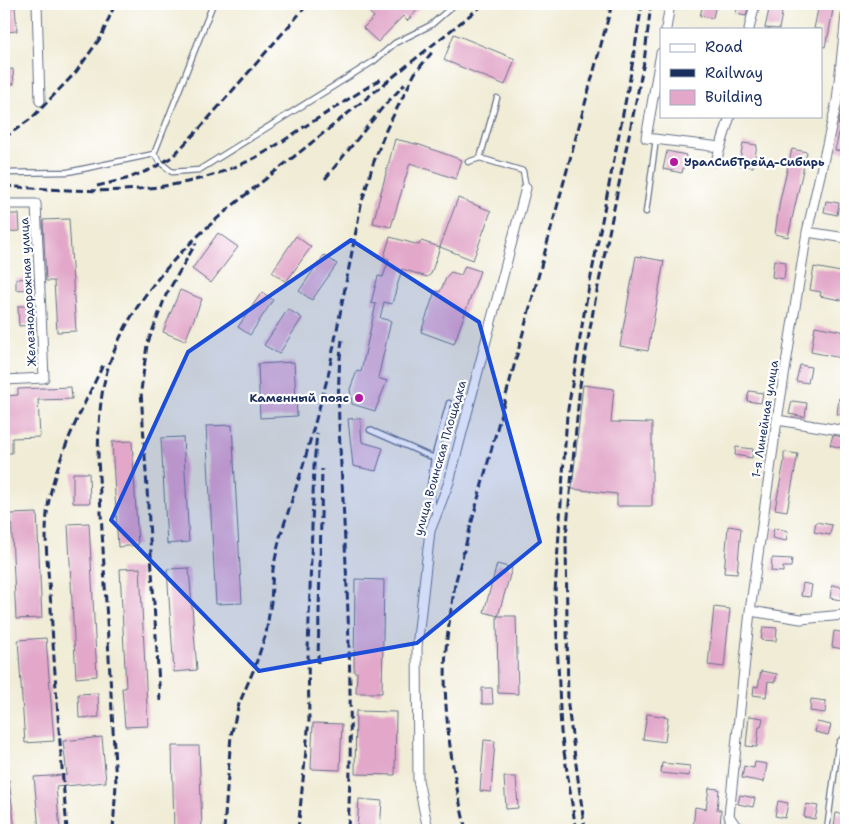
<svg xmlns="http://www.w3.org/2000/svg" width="850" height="834" font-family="'Shantell Sans',sans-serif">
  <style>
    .building { fill: #e2a7c9 }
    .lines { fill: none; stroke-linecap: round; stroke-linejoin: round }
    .lane-casing { stroke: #667188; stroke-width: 7 }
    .street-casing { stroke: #667188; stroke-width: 11 }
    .lane { stroke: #fff; stroke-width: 4.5 }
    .street { stroke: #fff; stroke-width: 9 }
    .rail { stroke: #1b2f5e; stroke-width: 3; stroke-dasharray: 8 4; stroke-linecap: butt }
    .marked { fill: #1d4ed8; fill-opacity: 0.2; stroke: #1d4ed8; stroke-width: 4; stroke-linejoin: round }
    .poi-dot { fill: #b5179e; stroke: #fff; stroke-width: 2 }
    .labels { text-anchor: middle; stroke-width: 4.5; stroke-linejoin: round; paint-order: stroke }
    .poi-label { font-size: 12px; font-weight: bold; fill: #1b2f5e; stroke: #fff; text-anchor: start }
    .street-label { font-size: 12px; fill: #1b2f5e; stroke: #fff }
  </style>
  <rect width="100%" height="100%" fill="#fff"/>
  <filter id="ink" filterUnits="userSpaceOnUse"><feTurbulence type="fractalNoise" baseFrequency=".02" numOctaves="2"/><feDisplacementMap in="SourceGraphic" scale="10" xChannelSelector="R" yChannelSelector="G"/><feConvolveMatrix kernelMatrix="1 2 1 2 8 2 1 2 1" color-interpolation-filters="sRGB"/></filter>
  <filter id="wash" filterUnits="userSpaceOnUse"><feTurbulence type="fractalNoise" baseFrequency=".0096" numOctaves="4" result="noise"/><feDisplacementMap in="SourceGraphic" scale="20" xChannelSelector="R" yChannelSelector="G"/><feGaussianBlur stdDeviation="1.12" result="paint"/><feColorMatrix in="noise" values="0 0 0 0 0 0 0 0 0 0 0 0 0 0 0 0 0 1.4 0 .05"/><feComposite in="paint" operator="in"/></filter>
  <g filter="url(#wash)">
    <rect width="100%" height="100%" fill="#f0ecd6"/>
    <g id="blocks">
      <path class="building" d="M360,4H423L407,21L403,16L378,42L363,28L374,17Z
        M703,4H716L713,18L700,16Z
        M738,4H749L746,16L736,14Z
        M819,4H834L828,37H827L825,47L821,46V29H814Z
        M770,5L783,8L779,29L765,28Z
        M4,7H15L17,31L5,32Z
        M454,34L515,59L505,85L444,60Z
        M13,69L14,84L4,85V70Z
        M841,112L846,113V152L835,150L841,125H838Z
        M395,139L420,145L462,160L456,179L410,163L391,227L373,223Z
        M743,143L757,145L753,167L739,165Z
        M792,149L807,152L788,237L775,234L780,200Z
        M667,151L686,155L682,173L663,169Z
        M458,198L491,211L473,260L440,247Z
        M826,201L839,203L837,215L824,212Z
        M4,214H19L20,231L4,232Z
        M69,219L76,331L57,332L54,281H46L43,220Z
        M218,233L238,247L211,283L192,269Z
        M296,236L311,247L286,282L272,272Z
        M390,237L419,245L421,241L440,247L431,274L427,277L402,269L392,304L384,302L380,318L391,321L378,378L387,381L375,411L352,404L350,389L357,371L361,372L376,304L371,303L378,276L383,277L389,259L384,257Z
        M324,255L337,264L312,300L299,291Z
        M636,256L664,261L648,351L620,346Z
        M774,260L786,262L784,279L772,277Z
        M465,266L480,271L454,344L421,332L435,291L440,292L447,276L451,272L461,275Z
        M814,267L846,273V301L820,296L821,292L810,290Z
        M33,278L34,289L16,290V279Z
        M180,290L202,299L185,341L163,332Z
        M262,292L273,300L250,335L238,327Z
        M18,306H30L31,325L19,326Z
        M288,309L302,318L279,354L264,345Z
        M815,326L846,332V359L811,352Z
        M294,362L297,416L260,418L258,364Z
        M800,365L811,367L808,383L796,381Z
        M583,385L614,389L611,422L652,423V506H617V494L572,489Z
        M71,387L72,399L38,400L40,437L12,438V453H4V396L18,395V389Z
        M749,391L763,393L761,403L747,401Z
        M839,398L846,399V415L837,414Z
        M792,401L807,403L805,417L789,414Z
        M360,418L362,442L383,448L376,471L353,466L348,419Z
        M232,425L242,603L216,604L206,426Z
        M833,435L846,438L845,449L830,445Z
        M183,437L189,542L167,544L161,438Z
        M132,441L138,545L118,547L112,442Z
        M736,447L753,449L752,458L735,455Z
        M784,452L798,454L787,511L775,509L784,462Z
        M73,473H89L90,503H73Z
        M37,513L42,618L16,619L11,514Z
        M816,522L832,525L830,535L814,532Z
        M89,523L97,676L76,678L68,524Z
        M728,526L741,528L737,574L724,573Z
        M774,528L788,531L786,541L772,538Z
        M772,558L792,559L791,567H783V572L771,571Z
        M497,564L512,568L498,616L484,612Z
        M140,568L148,726L125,727L122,688H126L120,569Z
        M189,568L197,670L174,672L167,569Z
        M355,579L384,580L382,693H356L357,672H354Z
        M803,583L812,585L810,597L801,596Z
        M832,585L843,587L841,600L830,598Z
        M714,607L730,609L724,667L708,665Z
        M497,616H516L518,694L498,693Z
        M763,627L777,628L776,641L761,640Z
        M834,631L846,633L843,649L832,647Z
        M46,638L54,741L25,743L18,640Z
        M761,671L777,674L775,682L768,681L766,697L753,695L754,686L758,687Z
        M482,688H492L493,704H482Z
        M98,693L99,717L79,718L78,694Z
        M811,699L826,701L825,713L810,711Z
        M356,711L396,712L395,775L355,774Z
        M647,714L668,717L665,742L643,739Z
        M749,716L763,718L761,727H759L757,747L746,746Z
        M817,722L831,725L828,735L815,732Z
        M313,723L342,724L340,770L311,769Z
        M102,737L106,782L56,787L60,830H39L34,777L67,775L63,741Z
        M484,740L495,741L491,792L480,791Z
        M172,746H199L202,830H174Z
        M755,762L767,764L764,782L742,778L744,766L754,768Z
        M662,763L690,766L689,776L661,773Z
        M504,777H516L518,808L506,809Z
        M4,780H9L15,830H4Z
        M709,788L719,789L717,810H721L720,830H693L695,807L706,809Z
        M740,795L755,798L753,807L738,804Z
        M359,799L382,801L380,830H357Z
        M778,801L788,803L785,818L775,816Z
        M806,804L818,806L815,819L804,817Z
        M836,813L846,815V828L834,826Z"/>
    </g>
  </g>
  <g filter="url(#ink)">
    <use href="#blocks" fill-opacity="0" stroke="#667188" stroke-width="1"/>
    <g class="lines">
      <g class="lane-casing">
        <path id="lane" d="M154,154L161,163L172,172L199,170L374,61L395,43L431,25L455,4
          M480,158L497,98
          M468,162L480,158L523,171L526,188
          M4,173L68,172L154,154L213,4
          M646,212L656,139
          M370,430L434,458
          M435,515L430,487L434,458L449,403
          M728,830V817
          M827,830L838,746L840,741L846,736"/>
      </g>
      <g class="street-casing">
        <path id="street" d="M37,4L40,101
          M666,29L670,4
          M749,29L755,4
          M661,53L646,138L720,147
          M716,161L730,116
          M4,204H36L44,378L4,380
          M807,232L846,238
          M777,420L846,431
          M750,611L801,619L843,615L846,616
          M428,830L418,780L417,647L430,531L449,482L526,188
          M745,830L735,825L729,816L750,611L777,420L807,232L837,101L846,15"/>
      </g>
      <use href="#lane" class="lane"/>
      <use href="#street" class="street"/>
      <path class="rail" d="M4,138L32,118L76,72L101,37L115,4
        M325,179L383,107L405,84
        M4,186C87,192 164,198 242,164C265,154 286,139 307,125C332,110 356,94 381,79
        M97,186L126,179L152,169L172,157L200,128L308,4
        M342,340C334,399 342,463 344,522C349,625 353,728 348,830
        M318,663L322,469
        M160,701L141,391L147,345L166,295L196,243
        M67,830C61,756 55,682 51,608C49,574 43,539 48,506C55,460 83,407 103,365
        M113,830L116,784L98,458C99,423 99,387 113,354C150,261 235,204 310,144C368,97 426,50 484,4
        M224,830L231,735L239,704L254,669L266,634L271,602L273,569L280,537L303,466L328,376L361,205L373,164L386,130L415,73L434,50
        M298,830L309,720L308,651L314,465L317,433
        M466,830C452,771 442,710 446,649C448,627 452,605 455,584L612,4
        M576,830L561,732L555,592L567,415L586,302L630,78L642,4
        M585,830L568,706L566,537L580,385L594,306L644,62L651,4"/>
    </g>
  </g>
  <path class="marked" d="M351,240L479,322L540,542L417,643L259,671L111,520L188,352Z"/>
  <g class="poi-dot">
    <circle cx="674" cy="162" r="5"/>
    <circle cx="359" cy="398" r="5"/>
  </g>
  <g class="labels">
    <g class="poi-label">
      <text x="684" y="166">УралСибТрейд-Сибирь</text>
      <text x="349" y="402" text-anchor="end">Каменный пояс</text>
    </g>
    <g class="street-label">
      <text transform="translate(28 292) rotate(-93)" y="4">Железнодорожная улица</text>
      <text transform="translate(765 419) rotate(-81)" y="4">1-я Линейная улица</text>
      <text transform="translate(440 458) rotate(-74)" y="4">улица Воинская Площадка</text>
    </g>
  </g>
  <rect width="850" height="834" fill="none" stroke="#fff" stroke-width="20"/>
  <rect x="660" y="28" width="162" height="90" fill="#ffffff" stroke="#a4acbf"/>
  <rect x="670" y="44" width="25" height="8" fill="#ffffff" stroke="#a4acbf"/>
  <text x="705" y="52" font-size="15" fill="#1b2f5e">Road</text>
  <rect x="670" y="69" width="25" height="8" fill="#1b2f5e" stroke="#a4acbf"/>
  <text x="705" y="78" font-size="15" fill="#1b2f5e">Railway</text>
  <rect x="670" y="90" width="25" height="15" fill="#e2a7c9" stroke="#a4acbf"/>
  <text x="705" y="102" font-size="15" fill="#1b2f5e">Building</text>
</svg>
